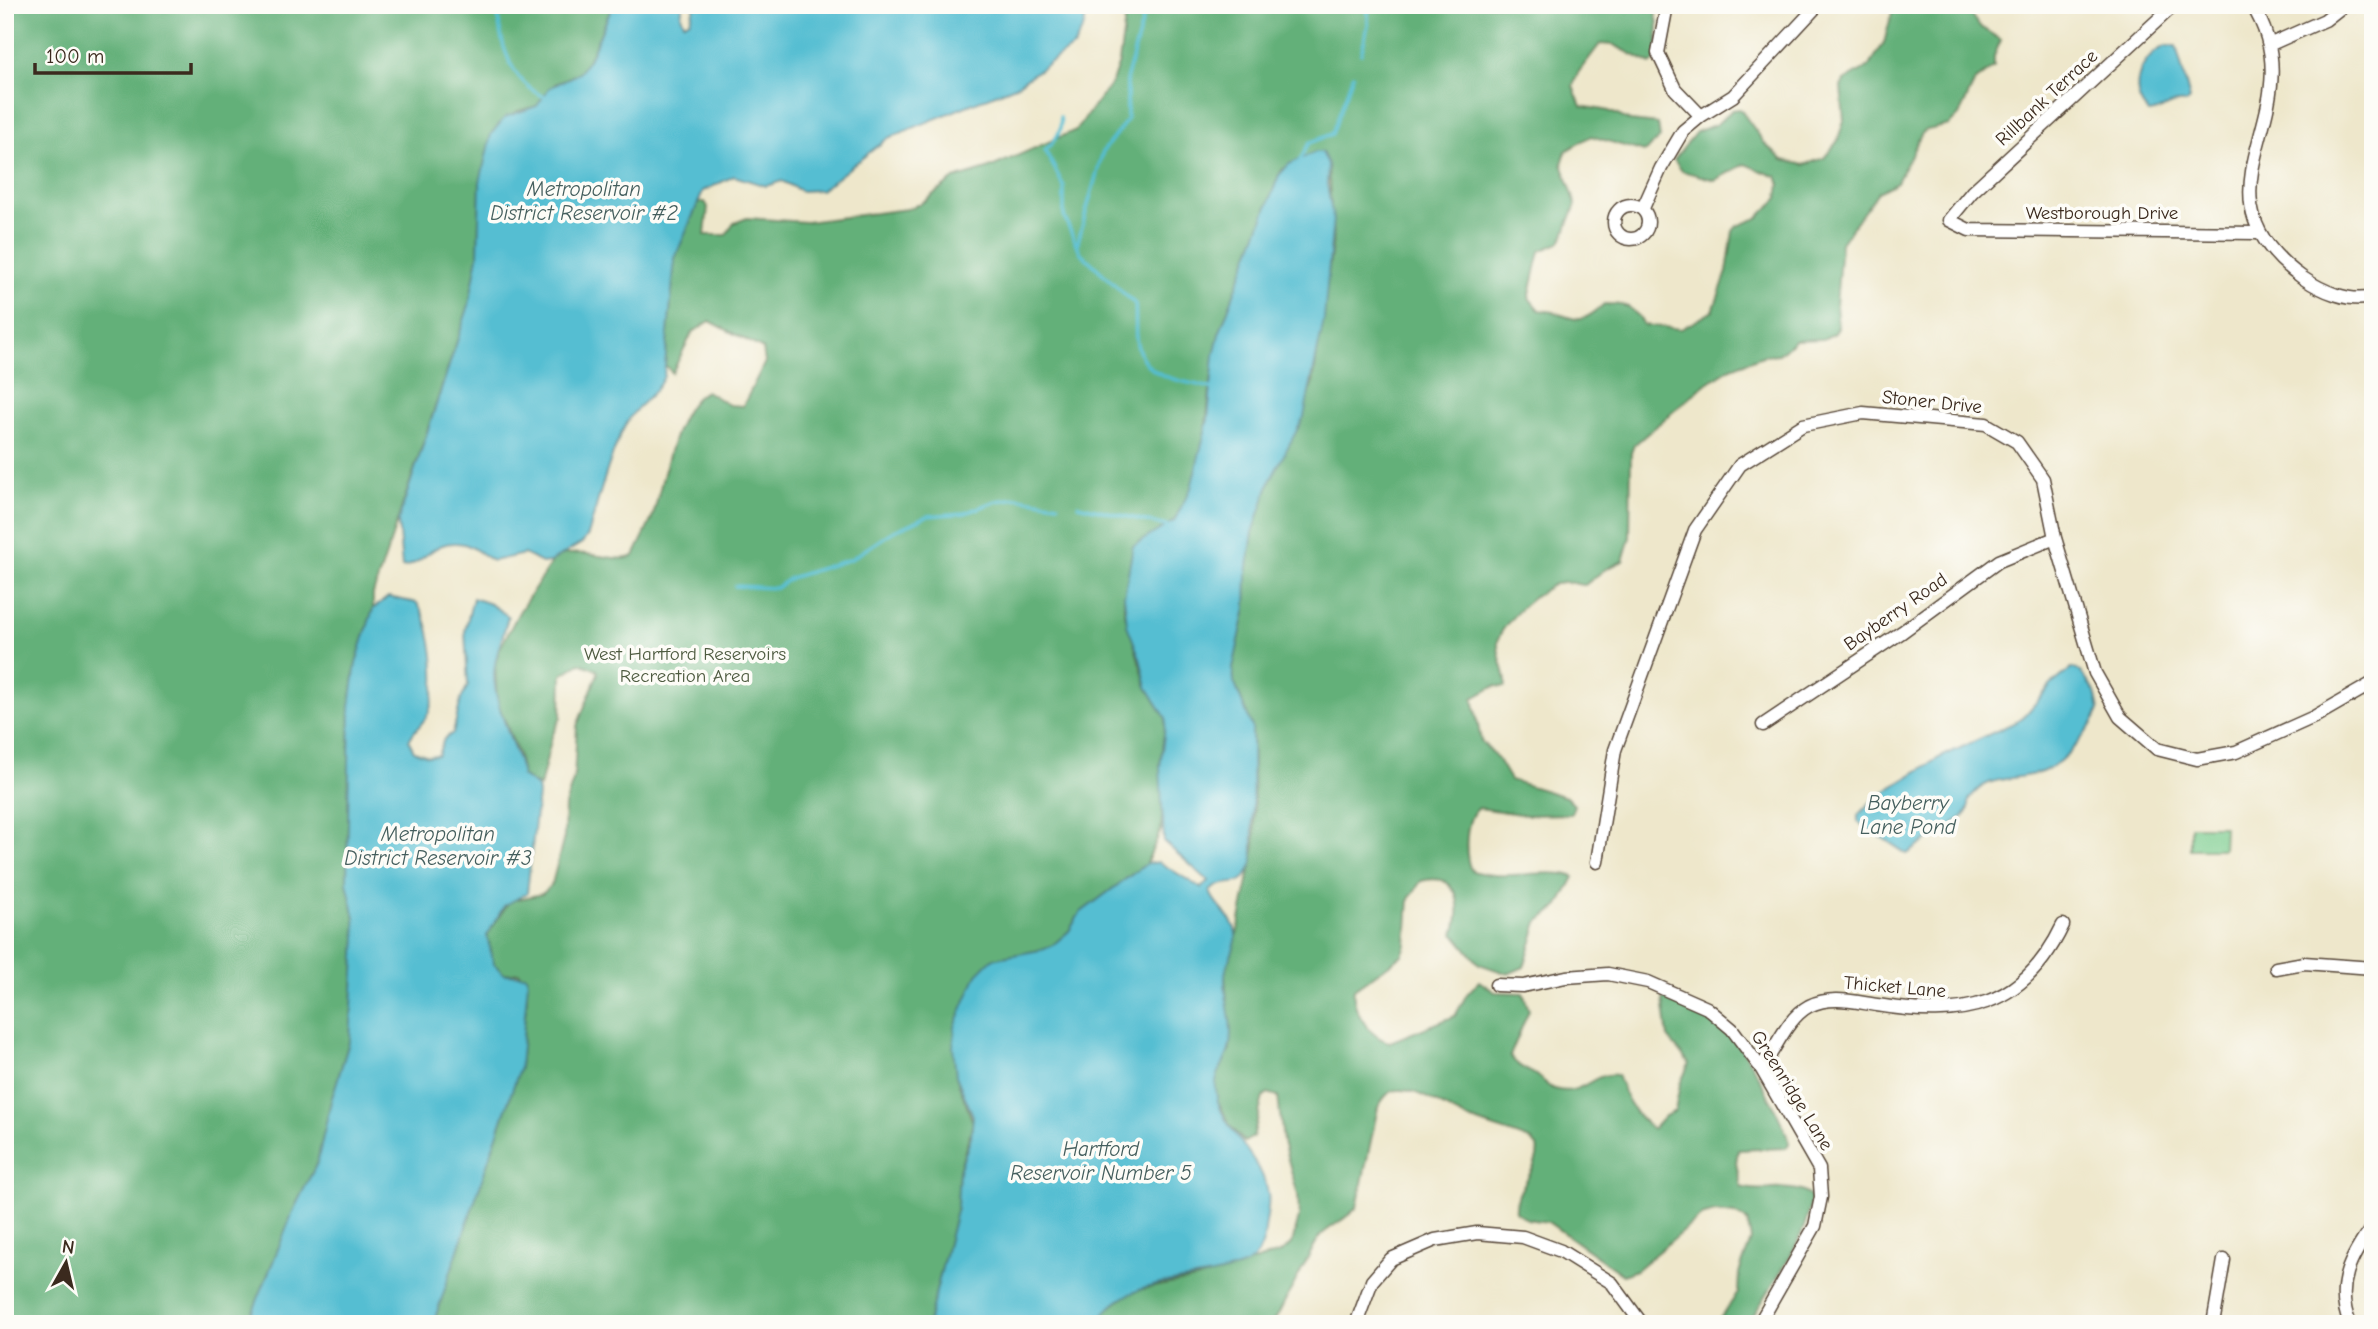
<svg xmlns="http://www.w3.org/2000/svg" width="2378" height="1329" font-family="'Comic Neue',sans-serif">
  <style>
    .green { fill: #7acc8e; stroke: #5a7b56; stroke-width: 2 }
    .forest { fill: #63b079; stroke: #4f6d4c; stroke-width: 2 }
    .water { fill: #55bed2; stroke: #487478; stroke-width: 2 }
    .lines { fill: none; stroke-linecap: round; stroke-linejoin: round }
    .stream { stroke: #55bed2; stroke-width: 3.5 }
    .street-casing { stroke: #564638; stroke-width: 15 }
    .street { stroke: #fff; stroke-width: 12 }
    .labels { text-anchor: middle; stroke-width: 7; stroke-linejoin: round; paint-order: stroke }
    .street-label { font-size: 19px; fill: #3b2a1e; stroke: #fdfcf7 }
    .park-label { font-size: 19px; fill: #4e5b40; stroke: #fdfcf7 }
    .water-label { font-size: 21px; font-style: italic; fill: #445e5d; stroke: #fdfcf7 }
  </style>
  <rect width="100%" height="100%" fill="#fdfcf7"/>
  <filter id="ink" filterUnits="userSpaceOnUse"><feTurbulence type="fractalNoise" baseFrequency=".0143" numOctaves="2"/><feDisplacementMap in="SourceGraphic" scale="14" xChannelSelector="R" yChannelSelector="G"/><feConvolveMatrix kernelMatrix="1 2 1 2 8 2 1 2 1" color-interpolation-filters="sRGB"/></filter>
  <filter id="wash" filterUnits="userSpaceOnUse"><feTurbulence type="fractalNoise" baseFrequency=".00686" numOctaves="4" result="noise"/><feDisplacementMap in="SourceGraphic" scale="28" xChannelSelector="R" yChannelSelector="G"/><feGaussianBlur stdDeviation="1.57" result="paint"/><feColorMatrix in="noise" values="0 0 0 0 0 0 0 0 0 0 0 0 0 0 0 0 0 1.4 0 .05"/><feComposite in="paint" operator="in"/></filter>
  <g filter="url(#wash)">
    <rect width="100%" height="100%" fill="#eee7cb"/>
    <path class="green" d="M2190,826H2224L2223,849H2190Z"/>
    <path class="forest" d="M5,5H613L591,55L579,73L555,84L537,106L517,111L480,182L478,256L469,305L373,594V609L356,663L350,705L347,882L355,918L356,939L350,1039L331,1101L317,1163L295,1207L248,1324H5Z
      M1127,5H1654L1658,24L1657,59L1651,64L1614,45L1600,44L1578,73L1573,86L1581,106L1609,111L1630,121L1658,124L1660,138L1644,152L1591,136L1566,151L1562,164L1576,204L1563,237L1559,243L1540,251L1529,298L1539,310C1574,312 1573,333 1604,304C1626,304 1632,305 1644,325L1681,329L1713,311L1727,272L1733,231L1737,226L1758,218L1778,198L1780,184L1777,177L1745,164L1715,180L1682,171L1674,160L1696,132L1717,124L1732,110L1740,109L1766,145L1783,160L1804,165L1824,158L1837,142L1844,121L1841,87L1844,81L1869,66L1884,43L1894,5H1964L1979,26L2001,40L1994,56V67L1975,81L1959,115L1949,125L1923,131L1897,182L1878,192L1841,243L1836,306L1838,327L1835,333L1823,339L1795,340L1779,354L1765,355L1729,369L1703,386L1634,445L1631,453L1630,537L1623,561L1604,570L1585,585C1578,585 1570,581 1563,582C1545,583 1499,624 1498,642C1497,658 1506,669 1506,684L1505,687L1495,686L1473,698L1481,741L1497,758L1510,780L1566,797L1574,805L1571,814L1526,815L1479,808C1465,813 1463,860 1472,871C1480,873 1488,875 1495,875C1511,877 1563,869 1574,877L1559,906L1538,922L1524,967L1508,974L1479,964L1454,934C1463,907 1460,871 1421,881L1409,899L1406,945L1402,955L1354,989C1351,1009 1370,1038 1390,1042L1455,1016L1467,994L1479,981L1495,992L1523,993L1529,1010L1510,1056C1518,1067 1525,1069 1536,1075C1543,1079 1547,1087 1554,1089C1583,1098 1594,1070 1617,1075C1625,1097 1632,1114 1653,1129L1665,1116L1675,1111L1680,1084L1689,1064L1668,1037L1663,999L1668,997C1683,1003 1699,1009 1713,1018C1745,1040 1775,1107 1790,1142L1786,1148L1738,1150L1736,1163L1741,1187C1763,1195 1792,1180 1811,1197C1808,1239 1770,1287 1748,1324H1716L1738,1293L1739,1273L1751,1240L1747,1220L1735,1214L1715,1212L1701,1216L1636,1270L1623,1275L1548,1222L1527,1219L1516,1212C1513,1188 1542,1169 1537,1146L1532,1141C1511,1132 1490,1127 1469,1119C1450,1113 1421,1089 1399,1090C1388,1090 1383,1099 1378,1107L1357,1207C1346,1220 1331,1225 1319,1237L1273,1324H1097L1104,1312L1132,1291L1196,1279L1280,1253L1292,1244L1299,1217L1298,1195L1283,1142L1278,1096L1268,1093L1263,1097L1253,1137L1244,1142L1230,1126L1218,1101L1215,1088L1217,1074L1230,1049L1225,973L1236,940L1255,846L1252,727L1234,682L1233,668L1246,608L1247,573L1253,532L1271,479L1313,383L1333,239L1328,164L1283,169L1279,175L1219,334C1205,388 1211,476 1175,520C1166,530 1150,536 1138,542L1124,596V610L1147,687L1166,718L1160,767L1164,789L1161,830L1146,864L1080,913L1069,931L1053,945L1040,950L992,959L956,1076L973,1123L959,1171L957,1207L928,1324H433L520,1067L527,996L519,972L504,974L494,964L487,936L509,901L542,894L552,884L564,837L565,805L574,778L577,726L598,673L597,670L580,663L562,675L561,717L552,736L540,787L522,776L518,754L497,701L495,664L499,650L519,612L555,557C585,546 616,565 634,556C640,543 648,529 653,515C663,484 674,406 706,391L729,405L743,406L765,362L763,349L710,321L692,333L672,373L665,365L675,258L698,202H705L708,207L705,235H726L734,223L747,218L806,222L907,209L920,204L954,179L987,169L1076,130L1112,82L1119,62Z"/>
    <path class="water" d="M613,5H683L681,15L684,23L690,20L695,5H1088L1084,26L1074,46L1015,86L888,138L821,190L801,191L782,181L766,186L734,176L703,191L675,258L664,376C657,394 637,404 627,422C609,455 599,498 588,535L582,543L550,562L542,563L524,554L493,561C483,556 475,547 464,544C432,537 426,565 402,567L398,521L469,305L478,256L480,182L491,134L505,117L537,106L549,88L579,73L591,55Z
      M2166,46H2176L2190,99L2186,103C2166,101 2162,113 2149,113C2126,93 2140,56 2166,46Z
      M1315,152H1322L1328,164L1327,184L1333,219L1324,320L1304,417L1271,479L1253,532L1247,573L1246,608L1233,668L1234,682L1252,727L1253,862C1242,895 1227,875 1210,891C1213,907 1239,918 1236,941C1234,953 1225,964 1225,977C1224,999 1234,1022 1230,1045C1228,1061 1214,1072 1216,1090C1219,1129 1261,1154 1268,1193C1270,1205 1266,1219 1265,1230C1264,1244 1259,1258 1245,1265C1197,1287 1127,1272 1097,1324H928L957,1207L959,1171L971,1137L973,1116L956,1076L953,1047L955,1026L977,974L992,959L1040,950L1053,945L1069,931L1080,913L1146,864L1159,862L1201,888L1209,881L1164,842L1160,767L1166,718L1147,687L1140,658L1127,625L1124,596L1133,546L1174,521L1191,488L1208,419L1214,355L1219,334L1279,175L1289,164Z
      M388,597L417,603C433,626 439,683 430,709C426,723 413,729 409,741L414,751L428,756L438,755L444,739L453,733L461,699L468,685L465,631L473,598L490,604L508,616C504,636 494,655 494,675C495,711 515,741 522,776L537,787L538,794L527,893L504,906L487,936L494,964L504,974L526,975L528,982L520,1067L433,1324H248L295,1207L317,1163L331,1101L350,1039L356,939L355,918L347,882L350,705L356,663L373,609Z
      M2072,668L2080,671L2095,692L2099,710C2091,730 2065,762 2044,771C2018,782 1986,772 1969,800V808L1964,816L1907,854L1858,822V815L1876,797L1939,758L2022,719L2051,685Z"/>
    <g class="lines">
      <path class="stream" d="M498,5C498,41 510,82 545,97
        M1147,5L1127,77V120L1103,151L1077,245L1081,253L1135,304C1136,315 1135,326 1136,338C1141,381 1181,379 1214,389
        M1361,54L1368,25V5
        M1060,117C1063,131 1056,140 1045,150L1064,187V216L1076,244
        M1299,162L1309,143L1332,134L1353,75
        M1078,505L1171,527
        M735,586L776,588L790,578L851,559L892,532L927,516L965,513L997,501L1017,498L1058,504"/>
    </g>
  </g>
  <g filter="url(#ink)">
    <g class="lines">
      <g class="street-casing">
        <path id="street" d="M1667,5L1658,53L1675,89L1701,116
          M2174,5L1972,192L1949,220L1969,230L2258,233
          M2252,5C2320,112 2180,190 2303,278C2322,291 2349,303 2373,297
          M2271,44L2325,20L2344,5
          M1614 222a17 17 0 1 1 34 0a17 17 0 1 1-34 0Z
          M1643,208L1661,168L1683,131L1701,116L1733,96L1818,5
          M1763,725L1902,632L1999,561L2055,538
          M1597,862L1615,750L1695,530L1740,465L1803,425L1863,413L1986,424L2017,442L2043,479L2055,538L2095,673L2120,717L2157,749L2197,759L2236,752L2314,717L2373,683
          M2276,968L2304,963L2373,968
          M1496,985L1523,986L1566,977L1608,974L1648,982L1707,1008L1732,1029L1761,1068L1819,1169L1821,1197L1815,1226L1759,1324
          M1761,1068C1776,1049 1787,1018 1809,1006C1831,995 1855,1002 1877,1005C1962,1019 2023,1009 2063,925
          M1356,1324L1372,1281L1391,1259L1435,1240L1477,1233L1523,1237L1561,1251L1612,1283L1642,1324
          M2213,1324L2224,1260
          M2350,1324C2334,1286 2351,1256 2373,1226"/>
      </g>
      <use href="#street" class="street"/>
    </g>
  </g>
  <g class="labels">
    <g class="street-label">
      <text transform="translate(2046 97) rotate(-43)" y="7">Rillbank Terrace</text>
      <text x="2102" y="219">Westborough Drive</text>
      <text transform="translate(1932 401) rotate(6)" y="7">Stoner Drive</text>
      <text transform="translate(1895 611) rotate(-35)" y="7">Bayberry Road</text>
      <text transform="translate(1895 986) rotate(5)" y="7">Thicket Lane</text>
      <text transform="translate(1793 1090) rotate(58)" y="7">Greenridge Lane</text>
    </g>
    <g class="park-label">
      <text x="685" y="660">West Hartford Reservoirs<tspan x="685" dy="22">Recreation Area</tspan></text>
    </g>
    <g class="water-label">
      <text x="584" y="196">Metropolitan<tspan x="584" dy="24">District Reservoir #2</tspan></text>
      <text x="1908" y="810">Bayberry<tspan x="1908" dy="24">Lane Pond</tspan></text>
      <text x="438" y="841">Metropolitan<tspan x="438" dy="24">District Reservoir #3</tspan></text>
      <text x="1101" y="1156">Hartford<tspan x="1101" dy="24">Reservoir Number 5</tspan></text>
    </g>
  </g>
  <rect width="2378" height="1329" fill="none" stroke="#fdfcf7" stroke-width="28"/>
  <g transform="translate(66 1263) rotate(8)" stroke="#fdfcf7" stroke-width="5" paint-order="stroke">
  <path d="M0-5L12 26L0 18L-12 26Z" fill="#3b2a1e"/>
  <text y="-10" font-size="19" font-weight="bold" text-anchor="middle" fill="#3b2a1e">N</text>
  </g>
  <path d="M35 63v10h156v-10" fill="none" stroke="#3b2a1e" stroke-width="3.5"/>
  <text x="46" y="63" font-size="21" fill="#3b2a1e" stroke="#fdfcf7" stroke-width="5" paint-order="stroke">100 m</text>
</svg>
